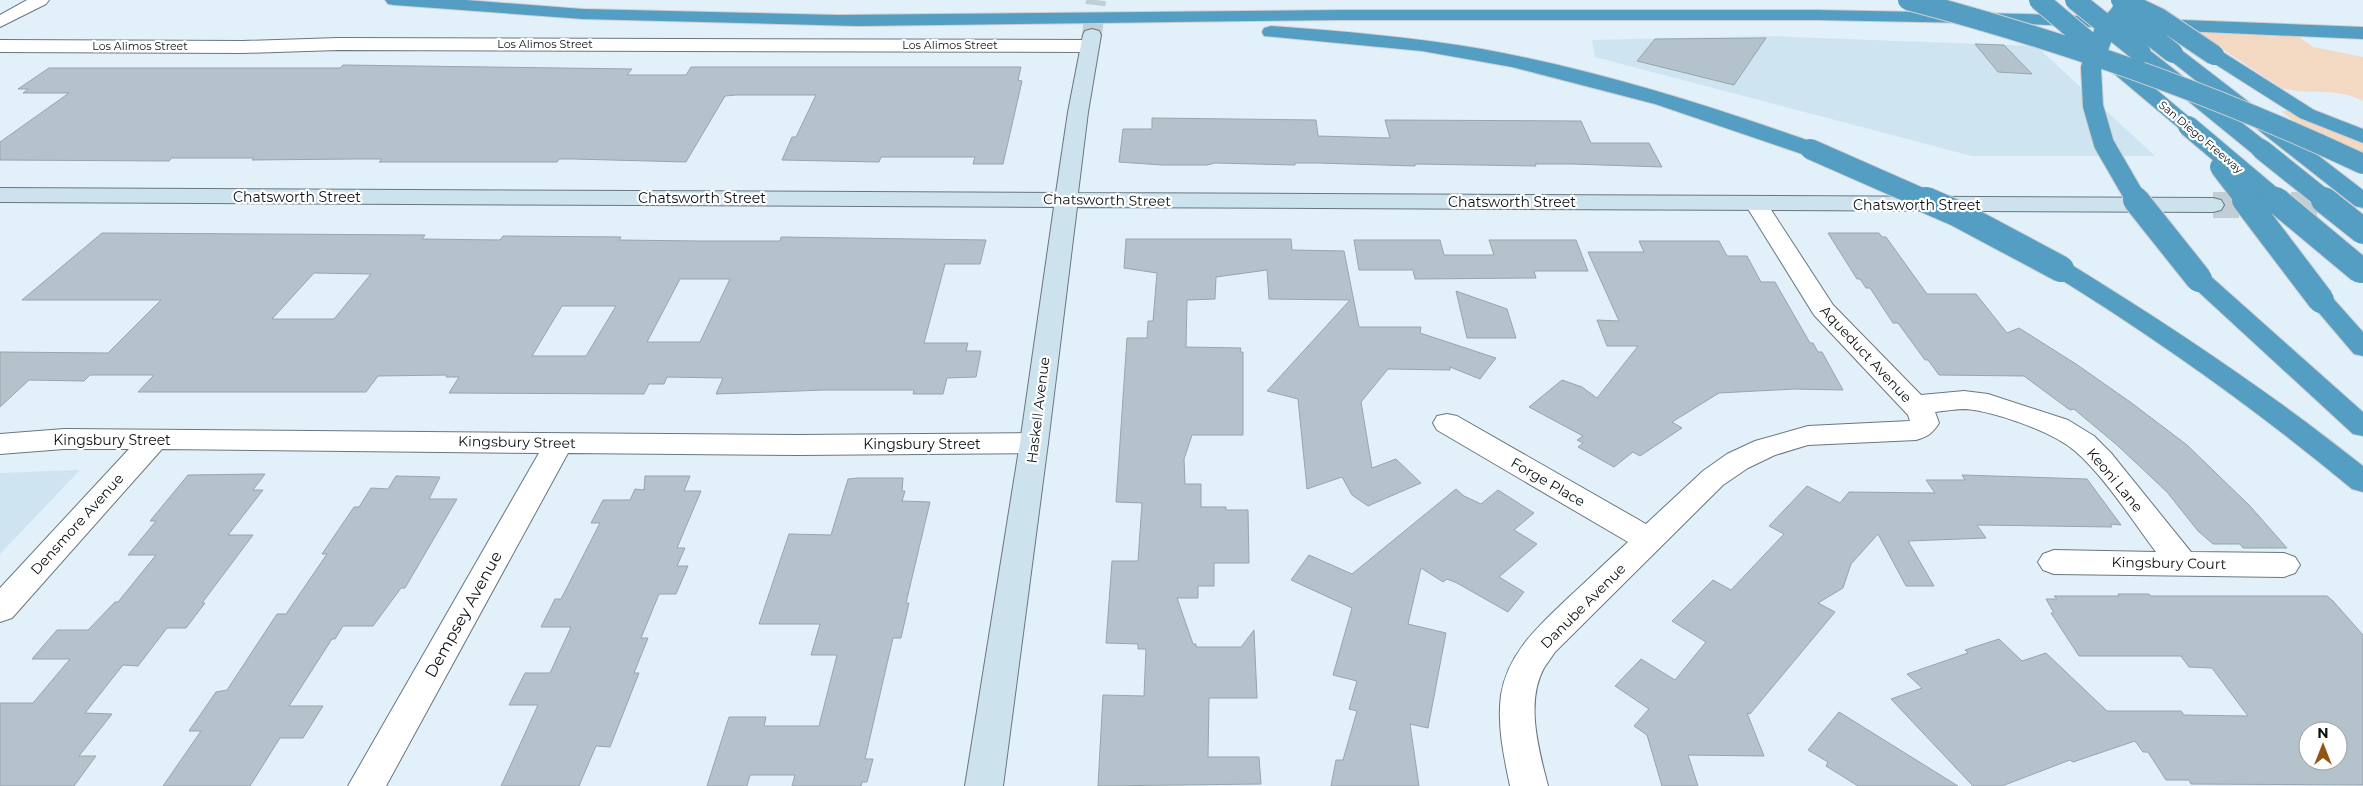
<svg xmlns="http://www.w3.org/2000/svg" width="2363" height="786" font-family="Montserrat,sans-serif">
  <style>
    .built { fill: #cee5f1 }
    .green { fill: #f3d9c2 }
    .building { fill: #b4c3cb; stroke: #97a5ad; fill-rule: evenodd }
    .lines { fill: none; stroke-linecap: round; stroke-linejoin: round }
    .secondary-tunnel-far1 { stroke: #c1ced6; stroke-width: 20; stroke-dasharray: 20 10; stroke-linecap: butt }
    .secondary-tunnel { stroke: #c1ced6; stroke-width: 26; stroke-dasharray: 26 13; stroke-linecap: butt }
    .minor-casing { stroke: #6a777f; stroke-width: 2 }
    .tertiary-casing { stroke: #6a777f; stroke-width: 2 }
    .secondary-casing { stroke: #6a777f; stroke-width: 2 }
    .motorway-casing { stroke: #cecfd0; stroke-width: 2 }
    .minor { fill: #fff; fill-rule: evenodd }
    .tertiary { fill: #fff; fill-rule: evenodd }
    .secondary { fill: #cce2ed; fill-rule: evenodd }
    .motorway { fill: #549dc3; fill-rule: evenodd }
    .motorway-bridge-far1-casing { stroke: #cecfd0; stroke-width: 22; stroke-linecap: butt }
    .motorway-bridge-casing { stroke: #cecfd0; stroke-width: 28; stroke-linecap: butt }
    .motorway-bridge-far1 { stroke: #549dc3; stroke-width: 20 }
    .motorway-bridge { stroke: #549dc3; stroke-width: 26 }
    .labels { text-anchor: middle; stroke-width: 4.5; stroke-linejoin: round; paint-order: stroke }
    .far-street-label { font-size: 11px; fill: #0b1013; stroke: #fff }
    .street-label { font-size: 14px; fill: #0b1013; stroke: #fff }
    .near-street-label { font-size: 16px; fill: #0b1013; stroke: #fff }
  </style>
  <rect width="100%" height="100%" fill="#e1f0f9"/>
  <path class="built" d="M1763,36L2036,46L2155,156H1972L1595,57L1592,40Z
    M80,470L0,554V473Z"/>
  <path class="green" d="M2196,32L2298,36L2313,47L2363,57V101C2338,87 2308,95 2282,88Z
    M2281,111H2291L2363,143V172Z"/>
  <path class="building" d="M1766,38L1734,85L1637,61L1655,39Z
    M1975,44L2004,45L2032,74L1998,72Z
    M343,65L632,69L627,75H686L691,67H1021L1018,80L1022,81L1003,164H973L975,157H881L879,162L782,160L792,137H796L816,95H736L725,96L686,162L574,159H559L557,162H379L382,159H355L252,160L254,158H172L169,161L0,160V142L69,93H23L28,89H18L49,68H340Z
    M1152,118L1316,120L1318,136L1390,138L1385,120L1581,121L1591,143H1649L1662,167L1572,164H1535L1536,166L1415,164V166L1318,163H1295V165L1215,163L1207,165H1162L1119,162L1123,129H1152Z
    M102,233L425,235L422,239L500,240L503,236L621,237L619,240L699,241H780L781,237L986,240L980,264H945L924,343H968L966,351H981L976,377L947,378L943,394H913L914,390H825L716,394L723,378L667,377L664,384H649L644,394L449,393L459,377H446L447,375L378,376L366,392H138L154,375H90L84,381L29,380L0,407V352L108,353L161,300H22ZM314,273L371,274L334,319H272ZM680,279H730L700,342H647ZM562,306H616L586,356H532Z
    M1828,233H1879L1882,237H1886L1927,294H1976L2007,333L2019,328L2076,364L2133,404L2187,445L2250,506L2287,548H2243L2240,544H2213L2198,531L2167,492L2117,445L2074,409L2070,410L2024,376L1939,375L1928,360H1925L1898,323H1893L1870,288H1866L1860,279H1857Z
    M1126,239H1291L1292,250L1344,251L1359,327H1421L1420,333L1496,358L1480,379L1450,367V370L1388,369L1361,402L1372,468L1396,459L1421,483L1368,506L1352,495L1342,477L1307,489L1298,399L1267,391L1350,300L1269,299L1267,270L1216,277L1215,299L1187,300L1186,347L1241,348L1240,352H1243V435H1192L1184,459L1185,484H1201V507H1226V510H1248L1249,563H1214V586H1198V598H1177L1193,644H1196V647H1241L1254,630L1257,698H1209L1208,757H1259L1261,784L1098,786L1103,695L1144,696L1146,649H1138V644L1106,643L1112,561H1138L1142,503L1116,502L1127,338H1147L1148,321H1153L1157,273L1124,268Z
    M1354,240H1440L1444,255H1494L1489,240H1576L1588,271H1534L1536,278L1415,279L1413,270H1359Z
    M1639,241H1719L1727,256H1747L1761,282H1775L1810,343H1813L1818,352H1822L1843,390L1795,389L1719,393L1672,422L1682,428L1640,456L1633,452L1614,467L1578,447L1583,443L1577,440L1583,436L1529,407L1562,380L1582,387L1597,398L1638,346H1607L1597,320L1619,321L1588,252H1644Z
    M1456,291L1507,309L1516,338H1467Z
    M265,474L253,490H263L228,535H253L202,603H205L186,628H167L138,666L123,665L85,713L112,714L79,756H96L74,786H0V703H33L70,659H32L57,630H88L115,602H118L156,555H128L156,521H150L188,475Z
    M1962,475L2087,479L2121,525L2110,524L2112,527L1977,525L1986,538L1908,541L1934,586H1906L1878,534L1851,564L1843,588L1818,603L1835,612L1750,714L1747,713L1764,756L1688,755L1698,786H1662L1647,735L1634,726L1649,709L1615,686L1641,659L1675,680L1706,642L1672,621L1713,580L1731,590L1784,534L1769,526L1807,486L1840,503L1849,492L1935,493L1926,480H1965Z
    M396,476L440,477L429,499H457L405,588H401L373,626H343L335,639H332L289,706H323L303,738H280L250,786H163L201,731H189L216,692L227,690L277,614H286L327,554H322L354,507H359L371,488L388,489Z
    M645,476H690L684,491H701L677,548H685L677,566H688L676,594H659L641,638H648L634,673H639L610,747L596,746L579,786H501L538,705H509L525,673H550L571,627H541L555,599H561L600,523H591L603,500H630L635,489L644,490Z
    M858,478H903L902,491H905L902,501L930,502L906,603H909L901,638H893L865,759H873L867,782H862L861,786H792L795,775H750L747,786H707L729,717H766L764,726H819L837,655H811L820,624H759L789,534L831,535L848,479Z
    M1456,489L1464,496L1481,504L1498,490L1534,513L1514,530L1537,544L1499,577L1524,592L1508,612L1457,583L1447,579L1443,582L1421,568L1408,624L1446,633L1428,728L1410,724L1419,786H1331L1336,760H1343L1357,711L1349,709L1357,681L1333,675L1352,608L1291,580L1309,555L1352,574Z
    M2118,594H2149L2151,596H2327L2333,601L2363,635V785L2191,784L2189,780H2166L2148,752H2143L2135,741L2073,762L2070,760L2002,786H1973L1891,699L1922,688L1907,674L1968,653L1965,650L1999,639L2022,661L2046,653L2107,711H2181L2184,715L2248,716L2212,668L2189,667L2181,656H2079L2051,613H2054L2046,599H2057L2054,596H2119ZM2308,731H2338V761H2308Z
    M1839,712L1958,786H1858L1826,766L1828,762L1808,750Z"/>
  <g class="lines">
    <path class="secondary-tunnel-far1" d="M1092,35L1096,0"/>
    <path class="secondary-tunnel" d="M2213,205H2363"/>
    <g class="minor-casing">
      <path id="minor" d="M338,38L1089,40L1096,42L1098,46L1096,50L1089,52L338,50L243,53L0,52V40L243,41Z
        M1756,197L1764,199L1833,305L1921,395L1964,391L1988,394L2068,420L2094,436L2111,453L2191,552L2284,553L2295,557L2300,565L2295,573L2284,577L2054,574L2043,570L2038,562L2043,554L2054,550L2156,552C2132,520 2104,476 2075,451C2053,432 1994,411 1965,409C1955,409 1945,411 1935,412L1939,423C1933,433 1927,437 1916,440L1808,445L1775,455L1748,468L1723,485L1555,652C1551,658 1547,663 1544,668C1525,702 1539,751 1548,786H1510C1504,757 1497,726 1501,695C1508,652 1539,626 1569,597C1589,579 1608,560 1628,542L1437,430L1433,423L1437,416L1447,414L1457,416L1646,524L1703,471L1727,454L1755,441L1808,426L1910,421L1908,415L1814,315L1745,204L1748,199Z
        M64,429L798,435L1034,433L1044,436L1048,443L1044,450L1034,453L798,455L568,453L386,786H348L539,453L162,449L12,618L0,622V588L129,449H64L0,454V434Z"/>
    </g>
    <g class="tertiary-casing">
      <path id="tertiary" d="M27,0H49L46,4L0,27V15Z"/>
    </g>
    <g class="secondary-casing">
      <path id="secondary" d="M1092,29L1099,31L1101,35L1088,112L1078,193L2213,198L2221,200L2224,205L2221,210L2213,212L1077,207L1048,443L1003,786H965L1020,443L1054,207L0,202V188L1056,193L1068,112L1083,35L1085,31Z"/>
    </g>
    <g class="motorway-casing">
      <path id="motorway" d="M385,0H466L583,9L838,15L1340,10H1817L2026,14L2363,27V39L2026,24L1817,20H1340L858,26L583,19L394,5L388,4Z
        M1271,26C1342,31 1412,37 1482,49C1597,70 1708,105 1818,144L1821,149L1818,154L1810,155L1802,154L1655,104L1512,67L1422,51L1264,36L1262,32L1264,28Z
        M2141,47L2148,49L2269,144L2272,149L2269,154L2261,155L2253,154L2134,57L2131,53L2134,49Z
        M2173,47L2180,49L2363,190V208L2355,206L2166,57L2163,53L2166,49Z
        M2214,49L2221,51L2314,110L2363,129V143L2300,118L2207,59L2204,55L2207,51Z
        M2106,51L2113,53L2195,122L2198,126L2195,130L2188,132L2181,130L2099,61L2096,57L2099,53Z
        M2061,262L2070,264C2171,326 2270,392 2363,466V492L2352,489C2257,410 2157,339 2052,274L2049,269L2052,264Z
        M2199,272L2208,274L2363,412V436L2353,434L2190,284L2187,279L2190,274Z
        M2321,292L2330,295L2363,332V356L2354,354L2308,300L2312,295Z"/>
    </g>
    <use href="#minor" class="minor"/>
    <use href="#tertiary" class="tertiary"/>
    <use href="#secondary" class="secondary"/>
    <use href="#motorway" class="motorway"/>
    <g class="motorway-bridge-far1-casing">
      <path id="motorway-bridge-far1" d="M1908,0C2065,41 2216,95 2363,164
        M2039,0L2097,49
        M2075,0L2141,53
        M2121,0L2159,18L2214,55
        M2133,0L2104,32L2091,68L2093,106L2104,144L2137,201
        M2121,12L2173,53
        M2188,126L2277,201
        M1810,149L1928,201
        M2261,149L2326,201
        M2220,167L2246,201"/>
    </g>
    <g class="motorway-bridge-casing">
      <path id="motorway-bridge" d="M1926,200L1956,213L2061,269
        M2136,200L2199,279
        M2245,200L2321,300
        M2276,200L2360,270
        M2324,200L2363,231"/>
    </g>
    <use href="#motorway-bridge-far1" class="motorway-bridge-far1"/>
    <use href="#motorway-bridge" class="motorway-bridge"/>
  </g>
  <g class="labels">
    <g class="far-street-label">
      <text x="545" y="48">Los Alimos Street</text>
      <text x="950" y="49">Los Alimos Street</text>
      <text x="140" y="50">Los Alimos Street</text>
      <text transform="translate(2201 137) rotate(40)" y="4">San Diego Freeway</text>
    </g>
    <g class="street-label">
      <text x="297" y="202">Chatsworth Street</text>
      <text x="702" y="203">Chatsworth Street</text>
      <text transform="translate(1107 200) rotate(1)" y="5">Chatsworth Street</text>
      <text x="1512" y="207">Chatsworth Street</text>
      <text x="1917" y="210">Chatsworth Street</text>
      <text transform="translate(1866 354) rotate(47)" y="5">Aqueduct Avenue</text>
      <text transform="translate(1038 410) rotate(-83)" y="5">Haskell Avenue</text>
      <text x="112" y="445">Kingsbury Street</text>
      <text transform="translate(517 442) rotate(1)" y="5">Kingsbury Street</text>
      <text x="922" y="449">Kingsbury Street</text>
      <text transform="translate(2115 480) rotate(50)" y="5">Keoni Lane</text>
      <text transform="translate(1548 482) rotate(30)" y="5">Forge Place</text>
      <text transform="translate(77 524) rotate(-48)" y="5">Densmore Avenue</text>
      <text transform="translate(2169 563) rotate(1)" y="5">Kingsbury Court</text>
      <text transform="translate(1583 606) rotate(-45)" y="5">Danube Avenue</text>
    </g>
    <g class="near-street-label">
      <text transform="translate(463 614) rotate(-61)" y="6">Dempsey Avenue</text>
    </g>
  </g>
  <g transform="translate(2323 746)"><circle r="24" fill="#ffffff" stroke="#9d9fa1"/>
  <path d="M0-4L9 19L0 12L-9 19Z" fill="#905612"/>
  <text y="-8" font-size="14" font-weight="bold" text-anchor="middle" fill="#0b1013">N</text>
  </g>
</svg>
